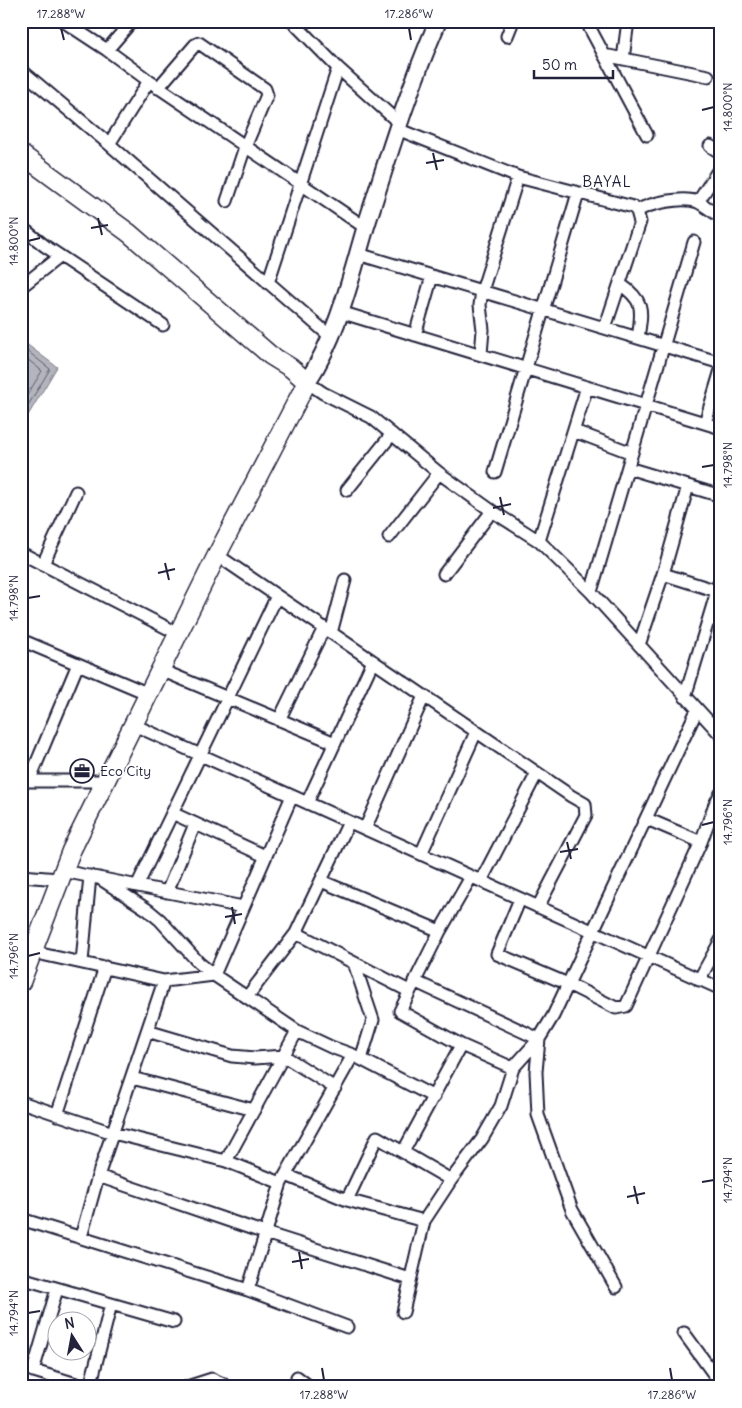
<svg xmlns="http://www.w3.org/2000/svg" width="742" height="1408" font-family="Delius,sans-serif">
  <style>
    .water { fill: #b4b4bc; stroke: #7a7a88 }
    .lines { fill: none; stroke-linecap: round; stroke-linejoin: round }
    .shore { stroke: #5c5c6f; stroke-width: 1 }
    .street-casing { stroke: #22223b; stroke-width: 15 }
    .secondary-casing { stroke: #22223b; stroke-width: 20 }
    .primary-casing { stroke: #22223b; stroke-width: 21 }
    .street { stroke: #fff; stroke-width: 11 }
    .secondary { stroke: #fff; stroke-width: 16 }
    .primary { stroke: #fff; stroke-width: 18 }
    .ticks { fill: none; stroke: #22223b; stroke-width: 2 }
    .labels { text-anchor: middle; stroke-width: 4; stroke-linejoin: round; paint-order: stroke }
    .poi-label { font-size: 14px; fill: #22223b; stroke: #fff; text-anchor: start }
    .neighbourhood-label { font-size: 15px; letter-spacing: 1px; fill: #22223b; stroke: #fff }
    .neatline { fill: none; stroke: #22223b; stroke-width: 2 }
    .ticks-label { font-size: 12px; text-anchor: middle; fill: #22223b }
  </style>
  <rect width="100%" height="100%" fill="#fff"/>
  <filter id="ink" filterUnits="userSpaceOnUse"><feTurbulence type="fractalNoise" baseFrequency=".02" numOctaves="2"/><feDisplacementMap in="SourceGraphic" scale="10" xChannelSelector="R" yChannelSelector="G"/><feConvolveMatrix kernelMatrix="1 2 1 2 8 2 1 2 1" color-interpolation-filters="sRGB"/></filter>
  <g filter="url(#ink)">
    <path class="water" d="M21,340L57,367L21,427Z"/>
    <g class="lines">
      <path class="shore" d="M21,346L50,369L21,417
        M21,354L42,371L21,405"/>
      <g class="street-casing">
        <path id="street" d="M63,21L107,50L149,81L366,228
          M292,21L338,68L398,122
          M586,21L647,135
          M507,36L513,21
          M107,50L132,21
          M604,55L708,76
          M623,59L628,21
          M21,70L109,144L331,337
          M158,88L195,45L199,43L265,89L267,95L245,147L227,201
          M397,129L518,177L633,207L637,211C650,203 683,196 698,202C706,206 713,212 721,217
          M109,144L149,81
          M710,146L721,153
          M698,202L721,166
          M21,227L45,246L163,325
          M358,254L721,363
          M268,283L338,68
          M620,284C645,301 642,310 638,338
          M21,287L60,256
          M340,312L721,428
          M605,328L640,222L637,211
          M415,335L432,276
          M481,354L483,330L480,305L482,291L518,177
          M307,382L323,393L371,417L439,473L492,511L539,541L591,592L721,735
          M705,423L721,370
          M574,431L632,453
          M628,468L721,496
          M495,472L578,193
          M347,490L392,434
          M389,537L439,473
          M539,541L587,387
          M21,553L179,634
          M217,555L571,796L585,804L586,815L538,907
          M43,564L76,492
          M444,574L492,511
          M663,574L717,591
          M591,592L694,242
          M709,619L721,622
          M331,633L345,580
          M21,640L149,694
          M639,645L663,574L688,486
          M161,670L335,743
          M685,697L721,578
          M279,720L324,628
          M134,725L721,989
          M24,781H107
          M29,781L78,664
          M307,803L373,661
          M172,813L265,856
          M647,819L701,842
          M365,829L424,696
          M421,854L476,732
          M63,871L243,907
          M21,876L59,879
          M99,878L148,910L160,920L199,963L214,975L297,1031L331,1047L353,1055L434,1097
          M321,881L440,931
          M481,881L537,773
          M137,886L277,596
          M167,892L195,824
          M520,899L497,954L568,984L616,1008L626,1006L701,842L715,804L721,793
          M296,933L409,991
          M32,952L164,981L214,975
          M82,962L90,876
          M354,963L373,1020L361,1059
          M214,975L292,796
          M699,980L721,940
          M414,981L539,1039L536,1072L538,1115L572,1210L616,1287
          M247,997L296,933L349,822
          M147,1031L232,1056L255,1058L284,1056L335,1088
          M461,1045L513,1068
          M132,1078L254,1110
          M21,1102L113,1133L226,1161L281,1183
          M57,1115L105,967
          M403,1152L461,1045L400,1011L440,931L471,877
          M226,1161L297,1031
          M286,1175L347,1200L424,1221
          M98,1176L265,1233L410,1279
          M347,1200L377,1137L451,1180
          M21,1219L248,1290L347,1327
          M81,1237L98,1176L164,981
          M21,1278L174,1322
          M248,1290L281,1183L353,1055
          M403,1312L424,1221L451,1180L482,1139L501,1106L513,1068L539,1039L553,1016L697,710
          M684,1333L721,1384
          M21,1367L86,1387
          M33,1371L57,1289
          M297,1377L310,1387
          M90,1387L111,1304
          M187,1387L212,1379L223,1384L224,1387"/>
      </g>
      <g class="secondary-casing">
        <path id="secondary" d="M307,382C338,335 350,280 366,226C388,157 409,88 438,21"/>
      </g>
      <g class="primary-casing">
        <path id="primary" d="M21,154L129,233L270,355L291,368L307,382L217,555L71,851L21,982"/>
      </g>
      <use href="#street" class="street"/>
      <use href="#secondary" class="secondary"/>
      <use href="#primary" class="primary"/>
    </g>
  </g>
  <path class="ticks" d="M61,28L64,40M409,28L411,40M702,110L714,107M433,153L437,170M426,163L444,160M98,218L102,235M91,228L108,225M28,241L40,238M702,467L714,465M500,497L504,515M493,508L511,504M165,563L169,580M158,573L175,569M28,598L40,596M702,825L714,822M567,842L571,859M560,852L578,849M232,907L235,924M225,917L242,914M28,956L40,953M702,1182L714,1180M634,1186L638,1204M627,1197L645,1193M299,1252L302,1269M292,1262L309,1259M28,1313L40,1311M322,1368L324,1380M670,1368L672,1380"/>
  <defs>
    <g id="office-ring" transform="scale(1.25)"><circle r="9.5" fill="#fff" stroke="#22223b" stroke-width="1.5"/><path d="M-6-3h4V-5.5h4V-3h4V5H-6ZM-1-4.5V-3h2v-1.5ZM-6 0V1H6V0Z" fill="#22223b"/></g>
  </defs>
  <g fill-rule="evenodd">
    <use href="#office-ring" x="82" y="771"/>
  </g>
  <g class="labels">
    <g class="poi-label">
      <text x="100" y="776">Eco City</text>
    </g>
    <g class="neighbourhood-label">
      <text x="607" y="187">BAYAL</text>
    </g>
  </g>
  <rect width="742" height="1408" fill="none" stroke="#fff" stroke-width="55"/>
  <g transform="translate(72 1336) rotate(349)"><circle r="24" fill="#ffffff" stroke="#a7a7b1"/>
  <path d="M0-4L9 19L0 12L-9 19Z" fill="#22223b"/>
  <text y="-8" font-size="14" font-weight="bold" text-anchor="middle" fill="#22223b">N</text>
  </g>
  <path d="M534 70v8h79v-8" fill="none" stroke="#22223b" stroke-width="2.5"/>
  <text x="542" y="70" font-size="15" fill="#22223b" stroke="#ffffff" stroke-width="4" paint-order="stroke">50 m</text>
  <rect x="28" y="28" width="686" height="1352" class="neatline"/>
  <g class="ticks-label">
    <text x="61" y="18">17.288°W</text>
    <text x="409" y="18">17.286°W</text>
    <text transform="translate(728 107) rotate(-90)" y="4">14.800°N</text>
    <text transform="translate(14 241) rotate(-90)" y="4">14.800°N</text>
    <text transform="translate(728 465) rotate(-90)" y="4">14.798°N</text>
    <text transform="translate(14 598) rotate(-90)" y="4">14.798°N</text>
    <text transform="translate(728 822) rotate(-90)" y="4">14.796°N</text>
    <text transform="translate(14 956) rotate(-90)" y="4">14.796°N</text>
    <text transform="translate(728 1180) rotate(-90)" y="4">14.794°N</text>
    <text transform="translate(14 1313) rotate(-90)" y="4">14.794°N</text>
    <text x="324" y="1399">17.288°W</text>
    <text x="672" y="1399">17.286°W</text>
  </g>
</svg>
